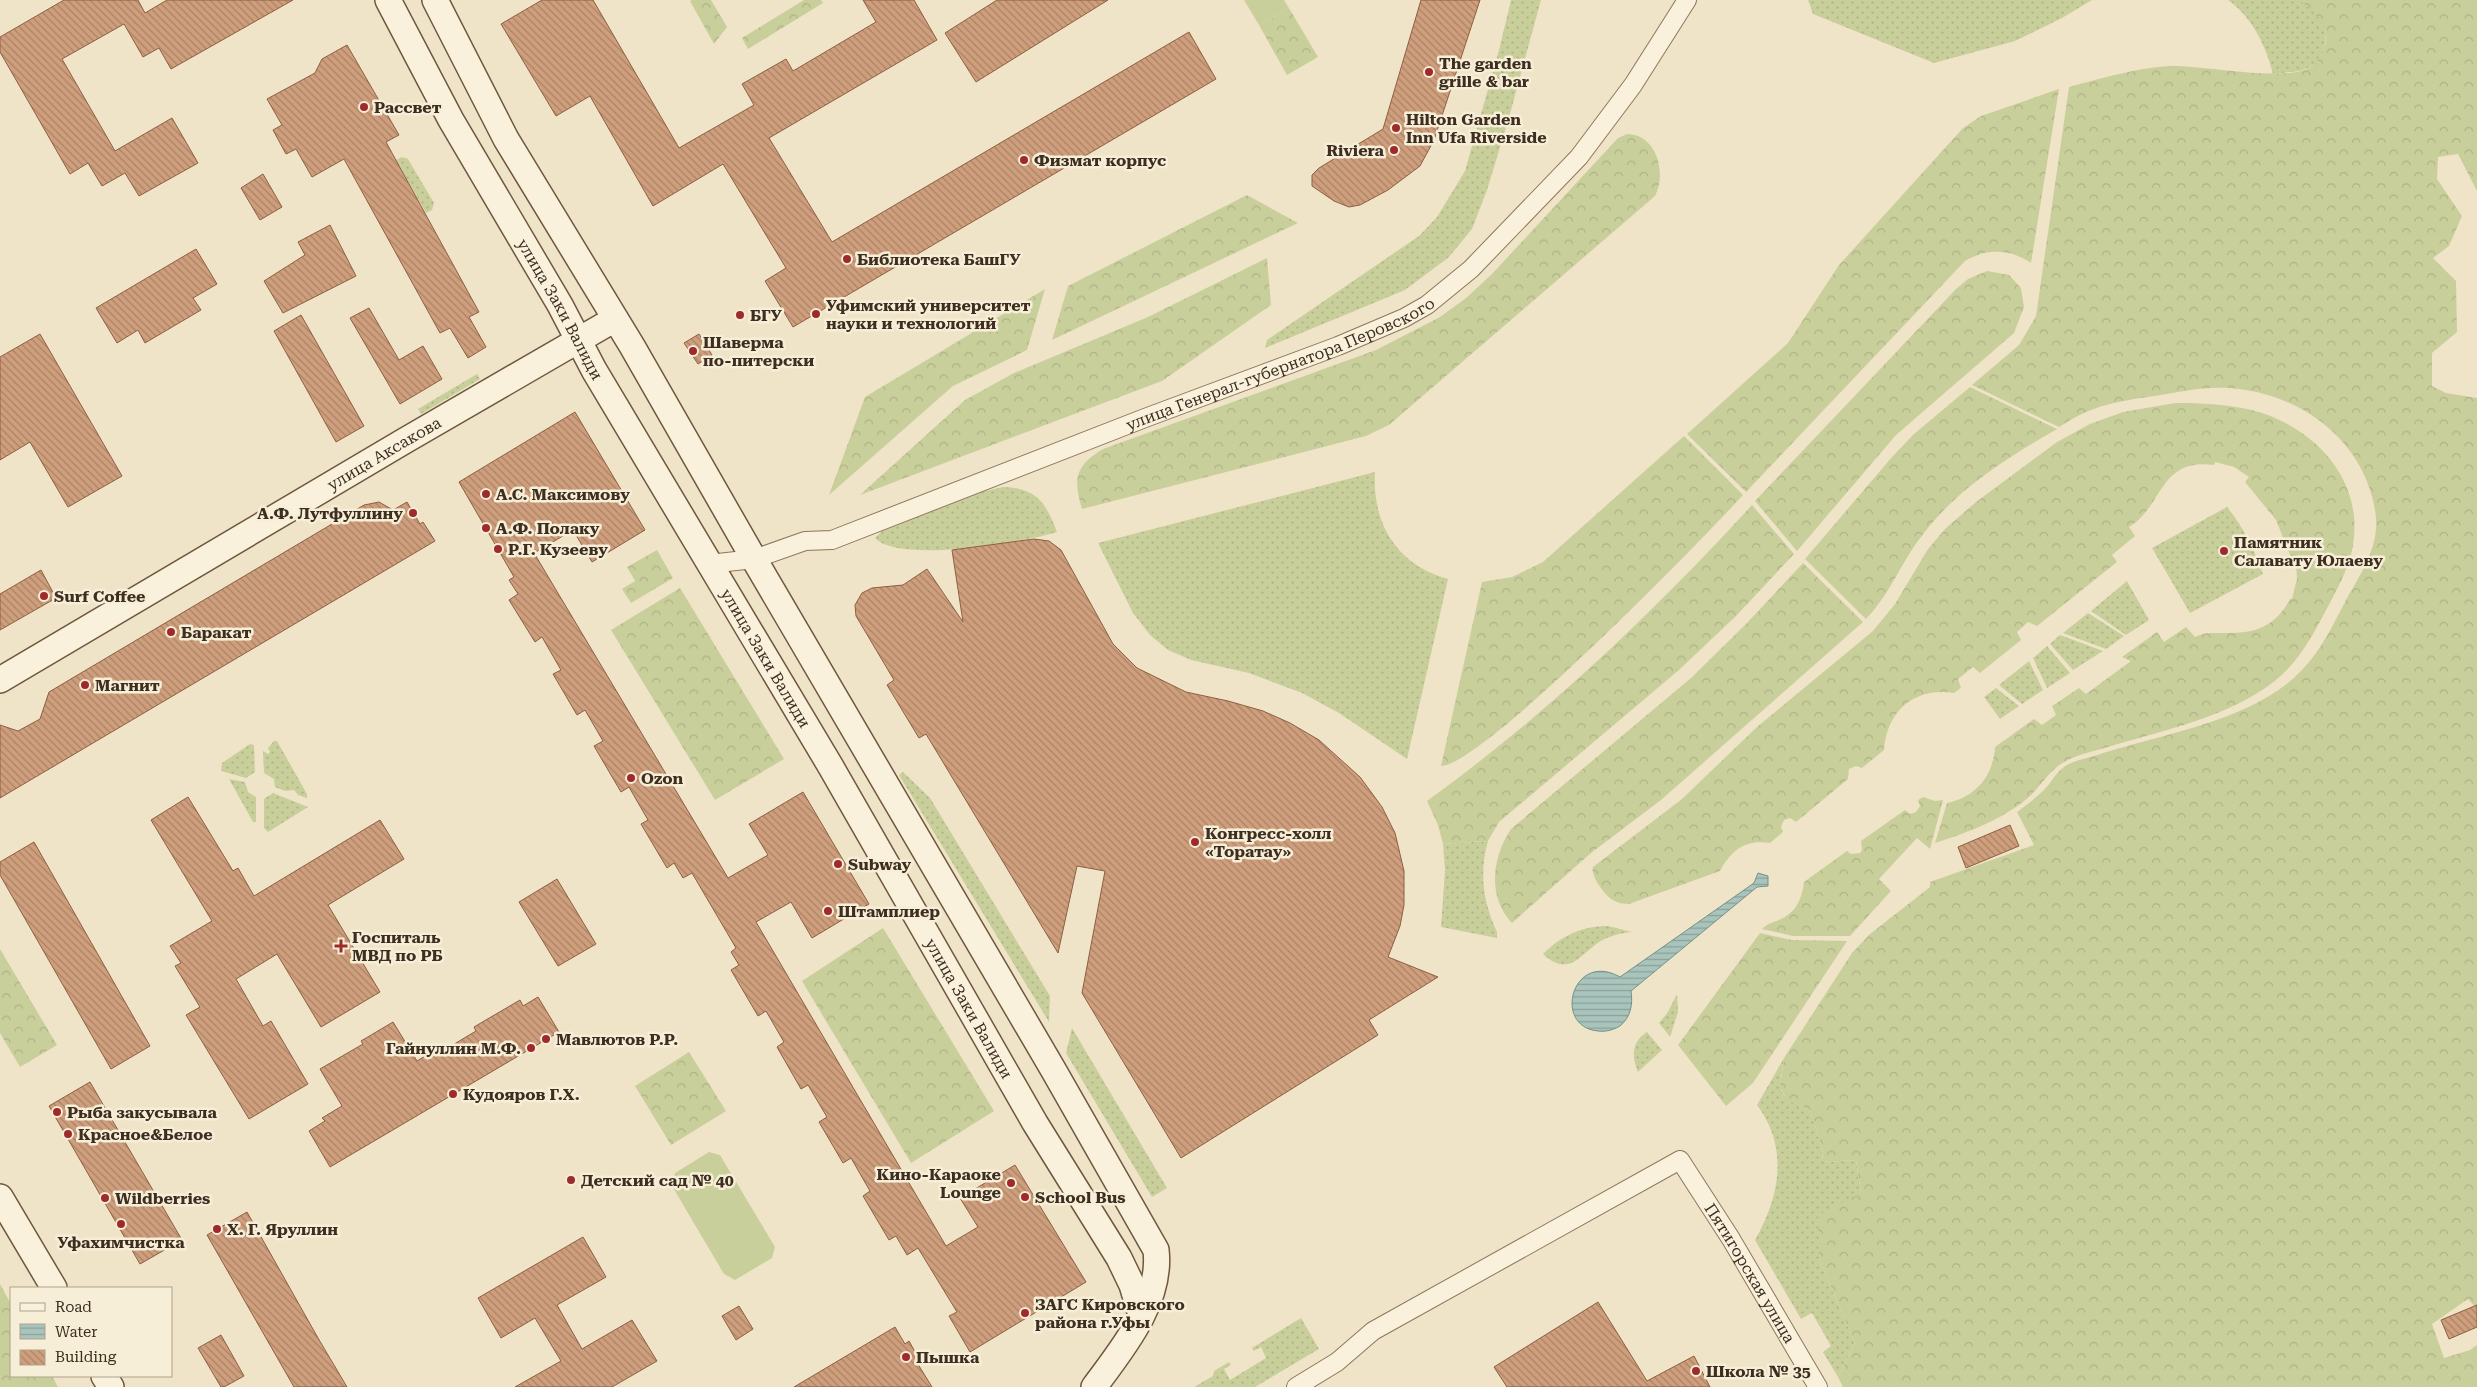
<svg xmlns="http://www.w3.org/2000/svg" width="2477" height="1387" font-family="'Roboto Serif',serif">
  <style>
    .grass { fill: url(#grass-dots) }
    .forest { fill: url(#forest-crowns) }
    .pitch { fill: #c9cf9b }
    .water { fill: url(#water-rules); stroke: #6f938a }
    .building { fill: url(#building-back-hatch); stroke: #8d5f41 }
    .lines { fill: none; stroke-linecap: round; stroke-linejoin: round }
    .street-casing { stroke: #8d765c; stroke-width: 20 }
    .secondary-casing { stroke: #6f573f; stroke-width: 28 }
    .street { stroke: #faf1dc; stroke-width: 18 }
    .secondary { stroke: #faf1dc; stroke-width: 25 }
    .poi-dot { fill: #9e2a2b; stroke: #f7eed8; stroke-width: 2 }
    .labels { text-anchor: middle; stroke-width: 5; stroke-linejoin: round; paint-order: stroke }
    .poi-label { font-size: 16px; font-weight: bold; fill: #3d2e20; stroke: #f7eed8; text-anchor: start }
    .street-label { font-size: 16px; fill: #3d2e20; stroke: #f7eed8 }
  </style>
  <defs>
    <pattern id="grass-dots" width="8" height="8" patternUnits="userSpaceOnUse" patternTransform="scale(1.25)"><rect width="8" height="8" fill="#c9cf9b"/><path d="M2 2h.1M6 6h.1" fill="none" stroke="#aeb285" stroke-width="1.8" stroke-linecap="round"/></pattern>
    <pattern id="forest-crowns" width="20" height="18" patternUnits="userSpaceOnUse" patternTransform="scale(1.25)"><rect width="20" height="18" fill="#c9cf9b"/><path d="M2 6a3 3 0 1 1 6 0M12 15a3 3 0 1 1 6 0" fill="none" stroke="#aeb285"/></pattern>
    <pattern id="water-rules" width="6" height="5" patternUnits="userSpaceOnUse" patternTransform="scale(1.25)"><rect width="6" height="5" fill="#a9c4bc"/><path d="M0 2.5h6" fill="none" stroke="#8ba098"/></pattern>
    <pattern id="building-back-hatch" width="6" height="6" patternUnits="userSpaceOnUse" patternTransform="scale(1.25)"><rect width="6" height="6" fill="#cf9f7d"/><path d="M-1 5l2 2M0 0l6 6M5-1l2 2" fill="none" stroke="#a98266"/></pattern>
  </defs>
  <rect width="100%" height="100%" fill="#f0e4c8"/>
  <path class="grass" d="M1511,0H1541L1508,121L1487,190L1472,229L1449,257L1405,290L1265,348L1267,340L1419,236L1437,217L1465,171L1499,50Z
    M1808,0H2092L2062,18L2015,41L1934,63L1813,14Z
    M2228,0H2300C2307,6 2319,13 2323,21C2330,36 2324,61 2308,68C2298,73 2284,72 2273,74C2266,46 2252,17 2228,0Z
    M402,157L408,159L434,203L432,210L426,213L396,160Z
    M477,374L480,379L421,414L418,409Z
    M1375,472C1372,524 1397,565 1448,579L1407,759L1339,713L1302,693L1249,673L1191,660L1168,650L1150,635L1133,613L1098,543Z
    M1003,487C1037,488 1046,503 1057,532C1025,542 899,564 875,538L882,531L985,491Z
    M2227,507C2244,528 2254,549 2263,574L2190,613L2152,548Z
    M2127,581L2149,620L2126,635L2091,611Z
    M2088,613L2124,636L2106,649L2063,633Z
    M2060,635L2103,651L2073,670L2050,644Z
    M2047,646L2070,673L2047,688L2033,658Z
    M2029,661L2043,690L2022,704L1999,685Z
    M1996,688L2019,706L2000,719L1984,697Z
    M274,741H277L307,794V798L298,795L294,790L285,791L275,787L274,779L264,773L263,751L268,754L270,752L268,748Z
    M250,744L254,745L255,772L246,778L221,771L222,763Z
    M903,772L930,798L1050,996L1049,1022L899,775Z
    M229,779L245,782L248,792L256,797V822H253Z
    M273,793L308,807L268,832L264,828V799Z
    M1488,841C1479,873 1483,902 1497,932V938L1441,927L1445,870L1443,844Z
    M1608,926L1632,932C1620,933 1609,936 1599,942C1580,955 1569,978 1543,954C1561,936 1582,926 1608,926Z
    M1677,994L1678,1012L1670,1037L1659,1023L1668,1012Z
    M1072,1028L1167,1188L1152,1197L1066,1053Z
    M1647,1032L1662,1050L1638,1072C1631,1056 1632,1041 1647,1032Z
    M1784,1058C1779,1093 1775,1095 1810,1110L1822,1147L1823,1162L1856,1160L1861,1193L1819,1259L1855,1343L1838,1377L1823,1352L1831,1346L1812,1313L1801,1319L1755,1240C1780,1196 1789,1148 1757,1105Z
    M1301,1318L1319,1349L1255,1387H1194L1213,1376L1214,1371L1229,1362L1231,1365L1224,1369L1230,1380L1266,1358L1261,1347L1254,1351L1252,1348Z"/>
  <path class="forest" d="M692,0H711L727,27L714,44L690,1Z
    M804,0H821L823,3L748,49L742,38Z
    M2300,0H2477V191L2458,154L2438,157L2437,179L2462,216L2449,246L2433,258L2456,281L2457,332L2432,353V386L2446,393L2477,398V1309L2468,1299L2432,1324L2444,1358L2470,1350L2477,1345V1387H1843L1838,1377L1855,1343L1819,1259L1818,1215L1861,1193L1856,1160L1823,1162L1822,1147L1810,1110L1787,1100L1780,1087L1784,1058L1852,953L1870,934L1930,887V882L2034,845L2017,812C2026,805 2036,798 2044,790C2052,782 2058,768 2069,764C2079,759 2092,757 2103,753C2166,733 2255,720 2302,670C2322,649 2334,623 2347,598C2359,577 2374,554 2376,529C2377,515 2374,503 2370,490C2352,433 2297,396 2239,389C2210,385 2184,391 2155,396C2115,402 2095,404 2059,427L1972,385L2019,345L2036,316L2069,87C2102,78 2136,68 2170,66C2202,65 2285,82 2309,68C2316,64 2320,57 2323,50C2334,28 2315,13 2300,0Z
    M1289,8L1318,57L1287,75L1259,25Z
    M2059,89L2031,263C2010,249 1987,248 1965,261L1746,492L1687,434L1788,343L1839,265L1963,128L1981,116Z
    M1627,134C1657,134 1667,174 1655,196L1389,425L1366,436L1082,509C1073,479 1075,466 1103,449L1376,350L1440,317L1466,298L1492,274L1618,138Z
    M1247,195L1298,223L1052,340L1068,286Z
    M1267,258L1271,305L1162,381L860,495L965,400L1014,373L1148,317Z
    M1987,271L2009,275L2021,288L2024,307L2014,333L1896,435L1797,551L1755,501L1956,289L1968,279Z
    M1045,289L1027,350L953,386L829,495L865,397Z
    M1970,387L2057,429C2009,457 1958,488 1924,533C1902,560 1891,593 1866,619L1805,559L1892,457L1914,434Z
    M2175,403C2201,403 2226,404 2252,410C2313,426 2364,478 2353,545C2350,565 2340,583 2331,601C2316,629 2301,660 2276,680C2230,717 2164,730 2108,747C2095,751 2079,754 2066,761C2051,768 2041,786 2029,797C2002,820 1969,832 1935,843L1947,803C1976,797 1993,776 1995,747L2034,719L2042,725L2056,715L2052,706L2079,688L2086,694L2131,661L2122,657L2157,632L2164,642L2186,627L2195,637C2204,632 2211,633 2221,633C2253,634 2274,629 2290,599H2292L2297,579L2296,565H2294L2276,520L2245,482L2249,477L2234,467L2215,462L2214,465C2159,457 2163,507 2129,527L2135,536L2112,555L2117,562L2037,626L2028,622L2017,632L2021,640L1980,673L1973,667L1958,679L1961,688L1954,693C1914,687 1887,711 1884,750L1862,768L1856,766L1849,769L1848,779L1796,822L1790,818L1784,820L1781,827L1783,832L1770,843C1746,839 1731,850 1720,871L1629,904C1623,904 1618,903 1613,900C1605,896 1590,875 1593,867L1682,799L1757,727L1873,631L1895,604L1928,549L1946,528L1976,502L2057,442L2090,424L2123,412Z
    M1684,436L1743,495C1705,537 1483,765 1441,766L1482,582L1512,577L1543,562Z
    M1752,505L1794,554L1736,616L1679,670L1499,822L1488,841L1443,844L1438,825L1427,801C1546,715 1653,613 1752,505Z
    M657,550L673,578L631,603L622,589L635,581L627,567Z
    M1803,563L1863,622L1661,800L1591,853L1512,923C1487,897 1492,857 1511,829L1691,678L1747,623Z
    M680,588L784,759L715,800L611,630Z
    M1923,797L1935,801L1943,800L1930,849L1917,838L1879,879L1891,891L1850,936H1793L1762,929C1768,923 1772,923 1779,920C1796,913 1802,899 1804,882L1847,851L1851,854L1860,853L1862,850L1861,841L1905,810L1910,814L1916,812L1920,806L1918,800Z
    M883,928L994,1111L911,1163L802,981Z
    M1760,933L1792,940L1847,941L1753,1083L1726,1106L1678,1045Z
    M0,949L57,1045L20,1067L0,1033Z
    M689,1052L726,1111L671,1145L635,1086Z
    M0,1284L11,1304V1376H52L58,1387H0Z"/>
  <path class="pitch" d="M1244,0H1284L1289,8L1259,25Z
    M709,1152L720,1155L775,1247L772,1258L735,1280L724,1274L672,1186L675,1173Z"/>
  <path class="water" d="M1758,873L1768,876V886L1757,887L1631,991C1633,1004 1631,1017 1620,1026C1613,1030 1606,1032 1598,1031C1552,1027 1572,950 1620,977L1754,883Z"/>
  <path class="building" d="M64,0H138L145,13L167,0H293L171,69L159,48L143,57L124,24L62,59L115,151L172,118L198,163L139,196L125,173L102,186L88,163L70,174L0,52V37Z
    M542,0H593L679,148L754,105L742,84L786,59L793,71L876,22L863,0H914L937,40L769,138L832,242L1189,32L1216,79L793,327L765,281L786,268L723,164L653,206L590,96L556,116L501,24Z
    M997,0H1108L976,82L945,33Z
    M1421,0H1480L1434,140L1420,166L1388,190L1360,205L1349,207L1334,201L1312,186V175L1319,168L1383,129Z
    M347,45L399,135L386,142L479,312L469,317L486,347L468,358L450,328L440,333L344,159L312,177L296,149L286,154L273,130L282,125L267,99L315,73L322,59Z
    M263,174L282,207L260,220L241,188Z
    M330,225L356,276L283,313L264,281L305,255L298,242Z
    M196,249L217,284L193,298L201,310L145,343L138,330L117,343L96,308Z
    M369,308L399,360L423,346L442,379L400,404L350,318Z
    M301,315L364,426L336,442L274,331Z
    M40,334L122,476L68,507L30,442L0,460V357Z
    M699,334L712,355L698,364L684,343Z
    M575,412L645,530L592,562L573,530L534,553L728,878L768,855L749,824L803,792L869,904L812,938L791,902L756,922L946,1246L978,1227L960,1198L1015,1165L1086,1282L970,1352L949,1316L957,1312L918,1248L907,1255L896,1236L889,1240L863,1196L870,1191L851,1158L843,1163L819,1122L827,1117L808,1085L801,1089L777,1047L784,1042L766,1011L758,1016L731,970L739,965L731,952L736,948L692,873L683,878L674,863L667,868L641,824L648,820L629,787L621,792L594,746L603,741L585,710L577,715L553,674L561,670L542,637L535,642L509,600L518,594L509,580L514,577L459,482Z
    M379,502L393,510L407,502L420,524L423,522L435,541L0,798V725L18,731L40,719L49,692L364,505Z
    M1034,539L1049,541L1061,550L1113,644L1137,668L1186,692L1228,701L1263,711L1290,723L1319,740L1360,777L1382,807L1395,833L1404,871V905L1400,926L1388,957L1438,977L1369,1020L1378,1035L1181,1158L1082,993L1105,871L1077,866L1058,953L926,734L919,738L887,685L894,680L856,616L855,605L862,593L872,588L903,585L927,569L963,622L952,550Z
    M41,570L56,598L0,630V594Z
    M188,797L233,871L238,868L254,896L380,820L404,859L328,905L380,992L321,1027L277,954L236,979L263,1026L271,1021L308,1084L249,1119L186,1015L200,1007L175,966L181,963L170,946L212,921L151,820Z
    M2010,825L2019,846L1966,868L1958,847Z
    M34,842L150,1046L111,1069L0,875V862Z
    M557,879L596,944L558,966L519,902Z
    M538,997L559,1032L330,1167L309,1131L325,1121L322,1118L342,1106L320,1069L363,1044L361,1041L393,1022L417,1061L443,1045L446,1049L476,1031L474,1027L520,1000L523,1006Z
    M90,1082L182,1240L140,1264L49,1106Z
    M247,1212L318,1338L347,1387H294L207,1235Z
    M583,1237L606,1277L557,1305L582,1349L632,1320L657,1361L612,1387H515L561,1361L535,1318L501,1338L478,1298Z
    M1598,1302L1647,1381L1694,1356L1710,1387H1507L1494,1367Z
    M2477,1305V1327L2449,1339L2441,1320Z
    M739,1306L753,1329L736,1340L722,1316Z
    M895,1327L905,1344L909,1341L919,1359L916,1361L932,1387H794Z
    M221,1335L244,1376L224,1387H221L198,1348Z"/>
  <g class="lines">
    <g class="street-casing">
      <g id="street">
        <path id="s1" d="M709,564L754,559L805,541L832,540L1145,418L1338,346L1404,318L1427,305L1471,269L1579,157L1633,85L1687,0"/>
        <path id="s2" d="M1296,1387L1337,1362L1373,1331L1680,1160L1731,1239L1818,1387"/>
      </g>
    </g>
    <g class="secondary-casing">
      <g id="secondary">
        <path id="s3" d="M388,0L451,120L560,305L594,370L831,767L1035,1123L1119,1258L1132,1285L1141,1315"/>
        <path d="M435,0L506,139L632,346L754,559L1054,1071L1156,1250C1162,1301 1123,1348 1094,1387"/>
        <path id="s4" d="M0,680L406,440L615,319"/>
        <path d="M0,1197L54,1288"/>
        <path d="M104,1376L111,1387"/>
      </g>
    </g>
    <use href="#street" class="street"/>
    <use href="#secondary" class="secondary"/>
  </g>
  <g class="poi-dot">
    <circle cx="1429" cy="72" r="5"/>
    <circle cx="364" cy="107" r="5"/>
    <circle cx="1396" cy="128" r="5"/>
    <circle cx="1394" cy="150" r="5"/>
    <circle cx="1024" cy="160" r="5"/>
    <circle cx="847" cy="259" r="5"/>
    <circle cx="816" cy="314" r="5"/>
    <circle cx="740" cy="315" r="5"/>
    <circle cx="693" cy="351" r="5"/>
    <circle cx="486" cy="494" r="5"/>
    <circle cx="413" cy="513" r="5"/>
    <circle cx="486" cy="528" r="5"/>
    <circle cx="498" cy="549" r="5"/>
    <circle cx="2224" cy="551" r="5"/>
    <circle cx="44" cy="596" r="5"/>
    <circle cx="171" cy="632" r="5"/>
    <circle cx="85" cy="685" r="5"/>
    <circle cx="631" cy="778" r="5"/>
    <circle cx="1195" cy="842" r="5"/>
    <circle cx="838" cy="864" r="5"/>
    <circle cx="828" cy="911" r="5"/>
    <path d="M338.5 938.5h5v5h5v5h-5v5h-5v-5h-5v-5h5z"/>
    <circle cx="546" cy="1039" r="5"/>
    <circle cx="531" cy="1048" r="5"/>
    <circle cx="453" cy="1094" r="5"/>
    <circle cx="57" cy="1112" r="5"/>
    <circle cx="68" cy="1134" r="5"/>
    <circle cx="571" cy="1180" r="5"/>
    <circle cx="1011" cy="1183" r="5"/>
    <circle cx="1025" cy="1197" r="5"/>
    <circle cx="105" cy="1198" r="5"/>
    <circle cx="121" cy="1224" r="5"/>
    <circle cx="217" cy="1229" r="5"/>
    <circle cx="1025" cy="1313" r="5"/>
    <circle cx="906" cy="1357" r="5"/>
    <circle cx="1696" cy="1371" r="5"/>
  </g>
  <g class="labels">
    <g class="poi-label">
      <text x="1439" y="69">The garden<tspan x="1439" dy="18">grille &amp; bar</tspan></text>
      <text x="374" y="113">Рассвет</text>
      <text x="1406" y="125">Hilton Garden<tspan x="1406" dy="18">Inn Ufa Riverside</tspan></text>
      <text x="1384" y="156" text-anchor="end">Riviera</text>
      <text x="1034" y="166">Физмат корпус</text>
      <text x="857" y="265">Библиотека БашГУ</text>
      <text x="826" y="311">Уфимский университет<tspan x="826" dy="18">науки и технологий</tspan></text>
      <text x="750" y="321">БГУ</text>
      <text x="703" y="348">Шаверма<tspan x="703" dy="18">по-питерски</tspan></text>
      <text x="496" y="500">А.С. Максимову</text>
      <text x="403" y="519" text-anchor="end">А.Ф. Лутфуллину</text>
      <text x="496" y="534">А.Ф. Полаку</text>
      <text x="2234" y="548">Памятник<tspan x="2234" dy="18">Салавату Юлаеву</tspan></text>
      <text x="508" y="555">Р.Г. Кузееву</text>
      <text x="54" y="602">Surf Coffee</text>
      <text x="181" y="638">Баракат</text>
      <text x="95" y="691">Магнит</text>
      <text x="641" y="784">Ozon</text>
      <text x="1205" y="839">Конгресс-холл<tspan x="1205" dy="18">«Торатау»</tspan></text>
      <text x="848" y="870">Subway</text>
      <text x="838" y="917">Штамплиер</text>
      <text x="352" y="943">Госпиталь<tspan x="352" dy="18">МВД по РБ</tspan></text>
      <text x="556" y="1045">Мавлютов Р.Р.</text>
      <text x="521" y="1054" text-anchor="end">Гайнуллин М.Ф.</text>
      <text x="463" y="1100">Кудояров Г.Х.</text>
      <text x="67" y="1118">Рыба закусывала</text>
      <text x="78" y="1140">Красное&amp;Белое</text>
      <text x="1001" y="1180" text-anchor="end">Кино-Караоке<tspan x="1001" dy="18">Lounge</tspan></text>
      <text x="581" y="1186">Детский сад № 40</text>
      <text x="1035" y="1203">School Bus</text>
      <text x="115" y="1204">Wildberries</text>
      <text x="227" y="1235">Х. Г. Яруллин</text>
      <text x="121" y="1248" text-anchor="middle">Уфахимчистка</text>
      <text x="1035" y="1310">ЗАГС Кировского<tspan x="1035" dy="18">района г.Уфы</tspan></text>
      <text x="916" y="1363">Пышка</text>
      <text x="1706" y="1377">Школа № 35</text>
    </g>
    <g class="street-label">
      <text dy="6" stroke="none"><textPath href="#s3" startOffset="354">улица Заки Валиди</textPath></text>
      <text dy="6" stroke="none"><textPath href="#s1" startOffset="608">улица Генерал-губернатора Перовского</textPath></text>
      <text dy="6" stroke="none"><textPath href="#s4" startOffset="446">улица Аксакова</textPath></text>
      <text dy="6" stroke="none"><textPath href="#s3" startOffset="759">улица Заки Валиди</textPath></text>
      <text dy="6" stroke="none"><textPath href="#s3" startOffset="1164">улица Заки Валиди</textPath></text>
      <text dy="6" stroke="none"><textPath href="#s2" startOffset="580">Пятигорская улица</textPath></text>
    </g>
  </g>
  <rect x="10" y="1287" width="162" height="90" fill="#f7eed8" stroke="#ada18e"/>
  <rect x="20" y="1303" width="25" height="8" fill="#faf1dc" stroke="#ada18e"/>
  <text x="55" y="1312" font-size="15" fill="#3d2e20">Road</text>
  <rect x="20" y="1324" width="25" height="15" fill="url(#water-rules)" stroke="#ada18e"/>
  <text x="55" y="1337" font-size="15" fill="#3d2e20">Water</text>
  <rect x="20" y="1350" width="25" height="15" fill="url(#building-back-hatch)" stroke="#ada18e"/>
  <text x="55" y="1362" font-size="15" fill="#3d2e20">Building</text>
</svg>
